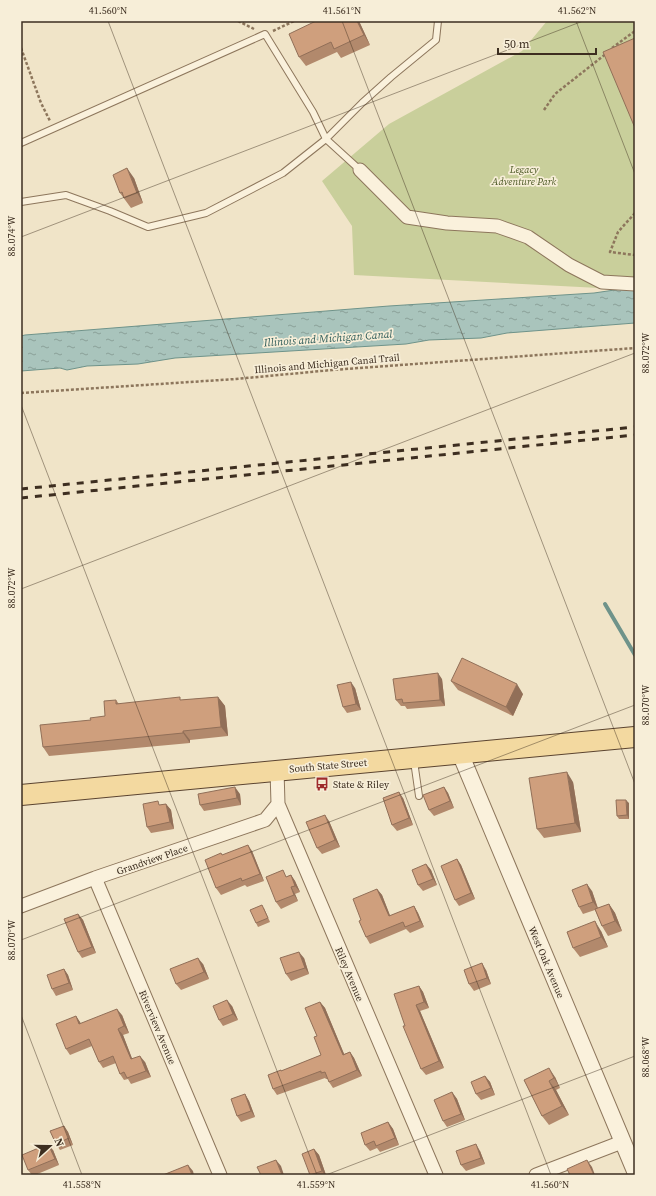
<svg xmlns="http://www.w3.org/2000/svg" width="656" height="1196" font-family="'Source Serif 4',serif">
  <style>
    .green { fill: #c9cf9b }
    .water { fill: url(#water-ripples); stroke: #6f938a }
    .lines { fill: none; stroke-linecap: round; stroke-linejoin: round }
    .stream { stroke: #6f938a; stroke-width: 4 }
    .service-casing { stroke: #8d765c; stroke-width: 8 }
    .minor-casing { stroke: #8d765c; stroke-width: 15 }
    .tertiary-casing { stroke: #8d765c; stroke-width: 18 }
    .primary-casing { stroke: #5b4430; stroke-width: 22 }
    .path { stroke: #8d765c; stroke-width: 2.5; stroke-dasharray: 3 2; stroke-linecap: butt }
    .service { stroke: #faf1dc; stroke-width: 6 }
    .minor { stroke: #faf1dc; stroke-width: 13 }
    .tertiary { stroke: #faf1dc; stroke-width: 16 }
    .primary { stroke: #f3d9a0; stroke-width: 20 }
    .rail { stroke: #3d2e20; stroke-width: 3; stroke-dasharray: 7 7; stroke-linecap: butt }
    .wall { fill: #b2896c }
    .shaded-wall { fill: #916f58 }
    .building { fill: #cf9f7d; stroke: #916f58 }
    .ticks { fill: none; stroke: #3d2e20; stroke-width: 1; stroke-opacity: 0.45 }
    .labels { text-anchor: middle; stroke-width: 3.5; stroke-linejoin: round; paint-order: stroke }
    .park-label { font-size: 10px; font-style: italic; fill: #4d5a26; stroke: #f7eed8 }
    .street-label { font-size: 10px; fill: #3d2e20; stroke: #f7eed8 }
    .poi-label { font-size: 10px; fill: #3d2e20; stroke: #f7eed8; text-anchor: start }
    .water-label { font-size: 11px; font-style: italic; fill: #2f5d5a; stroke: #f7eed8 }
    .neatline { fill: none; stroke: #3d2e20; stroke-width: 1.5 }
    .ticks-label { font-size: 10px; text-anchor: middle; fill: #3d2e20 }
  </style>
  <defs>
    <pattern id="water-ripples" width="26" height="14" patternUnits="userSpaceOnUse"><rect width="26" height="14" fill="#a9c4bc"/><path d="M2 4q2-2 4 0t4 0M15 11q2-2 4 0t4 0" fill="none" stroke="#8ba098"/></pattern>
  </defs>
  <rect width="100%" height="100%" fill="#f0e4c8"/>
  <path class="green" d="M547,21H635V279L599,288L354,275L352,226L322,181L389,124L522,51Z"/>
  <path class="water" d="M635,287V323L507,333L481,338L429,340L406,344L175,358L138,364L87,366L67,370L60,368L21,371V336L25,335L389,306L594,293Z"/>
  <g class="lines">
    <path class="stream" d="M605,604L635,655"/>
    <g class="service-casing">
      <path id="service" d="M21,143L265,34L313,112L326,139L283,173L206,213L148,227L110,211L66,195L21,202
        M360,170L326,139L362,103L391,77L436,40L438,21
        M414,761L419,796"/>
    </g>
    <g class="minor-casing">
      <path id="minor" d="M360,170L407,217L447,223L497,226L528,237L569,265L602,282L635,284
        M277,770L278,804L436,1175
        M95,878L220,1175
        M21,906L95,878L265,820L278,804
        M536,1175L622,1142"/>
    </g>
    <g class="tertiary-casing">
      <path id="tertiary" d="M460,753L635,1171"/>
    </g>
    <g class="primary-casing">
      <path id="primary" d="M21,795L635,737"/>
    </g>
    <path class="path" d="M238,21L254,29
      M273,31L294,21
      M21,48L41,103L50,121
      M612,48L635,31
      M544,110L555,94L607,53
      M635,213L618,232L610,252L635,255
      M21,393L236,379L332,370L635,348"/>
    <use href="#service" class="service"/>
    <use href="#minor" class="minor"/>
    <use href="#tertiary" class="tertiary"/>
    <use href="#primary" class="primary"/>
    <path class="rail" d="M21,489L635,427
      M21,498L635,435"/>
  </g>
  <path class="wall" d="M316,21H359L370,45L341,58L337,52L306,66L299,57Z
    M134,178L143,203L131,208L120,193Z
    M442,679L445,706L407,709L405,706H401L396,700Z
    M451,681L523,694L513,716L458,690Z
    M355,688L361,710L347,713L343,707Z
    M218,697L225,706L228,736L190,740V743L49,756L43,747L91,720L105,716L116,700L119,704L182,700Z
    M573,782L581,832L544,838L537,829Z
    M444,787L448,793L454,808L434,816L429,810Z
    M240,794L241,805L204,811L200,805Z
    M403,798L413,825L397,831L392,825Z
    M629,803V819H619L617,816Z
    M166,804L171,810L174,829L151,833L147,827L161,805Z
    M329,821L340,847L322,854L317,848Z
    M252,851L264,881L247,887L245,885L221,895L216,888L222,855Z
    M457,859L461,865L475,899L459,906L455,900Z
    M426,864L431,870L437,885L423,891L418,885Z
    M291,875L295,881L300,892L295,894L298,901L281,909L276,902L288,876Z
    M377,889L382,895L390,916L414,906L418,913L424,927L410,933L406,929L370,944L366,937L361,920Z
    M592,891L598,908L609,904L615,913L622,931L608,936L602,926L595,910L583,914L579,907Z
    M264,908L270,922L258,927L256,923Z
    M78,914L83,920L96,953L82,958L78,952Z
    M601,931L608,947L580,957L573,948Z
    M304,958L309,974L291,981L286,974Z
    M203,964L209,979L181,990L176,984Z
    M64,969L68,975L73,990L56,996L52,989Z
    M486,970L491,984L474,991L469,984Z
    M419,986L423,992L429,1008L420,1011L444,1068L426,1075L421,1069L405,1026Z
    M320,1002L325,1008L344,1054L350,1052L354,1058L362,1076L333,1088L329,1082L328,1079H326L325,1078L277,1095L273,1089L282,1071L321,1055L317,1036Z
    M232,1006L238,1020L223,1026L219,1020Z
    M122,1015L129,1033L123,1035L132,1059L145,1062L151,1077L131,1084L128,1079L124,1080L120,1074L116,1063L103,1068L99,1062L92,1046L70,1055L66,1049L76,1016L81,1024Z
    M485,1076L490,1082L495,1095L481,1100L476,1094Z
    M555,1077L560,1088L556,1090L569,1115L549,1125L542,1116L524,1080Z
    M452,1092L457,1099L465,1120L447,1127L443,1121Z
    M245,1094L249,1101L255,1117L241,1122L237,1116Z
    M388,1122L393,1129L399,1145L380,1152L377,1148L370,1151L365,1145Z
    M64,1126L68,1132L73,1145L60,1150L56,1144Z
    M314,1149L319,1155L326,1175H310Z
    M53,1150L59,1165L35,1175H32L28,1170Z
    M480,1151L485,1164L466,1171L461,1165Z"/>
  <path class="shaded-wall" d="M357,21H359L370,45L364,35Z
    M127,168L134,178L143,203L137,193Z
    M438,673L442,679L445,706L440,700Z
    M351,682L355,688L361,710L356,704Z
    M517,684L523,694L513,716L506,707Z
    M218,697L225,706L228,736L221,727Z
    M183,731L190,740V743L183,733Z
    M567,772L573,782L581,832L575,823Z
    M235,787L240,794L241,805L237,798Z
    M444,787L448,793L454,808L450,801Z
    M399,792L403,798L413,825L409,818Z
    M626,800L629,803V819L627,815Z
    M166,804L171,810L174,829L170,822Z
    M325,815L329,821L340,847L335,840Z
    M248,845L252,851L264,881L260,874Z
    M457,859L461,865L475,899L471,893Z
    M426,864L431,870L437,885L433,879Z
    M291,875L295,881L300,892L295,886Z
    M587,884L592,891L598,909L593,902Z
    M291,887L295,894L298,901L294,895Z
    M377,889L382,895L393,923L389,916Z
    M609,904L615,913L622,931L615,921Z
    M414,906L418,913L424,927L420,921Z
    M78,914L83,920L96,953L92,947Z
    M595,921L601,931L608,947L601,937Z
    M299,952L304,958L309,974L305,968Z
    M198,958L203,964L209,979L204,972Z
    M482,963L486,970L491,984L487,978Z
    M64,969L68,975L73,990L69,983Z
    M419,986L423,992L429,1008L424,1002Z
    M227,1000L232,1006L238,1020L233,1014Z
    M320,1002L325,1008L347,1061L343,1055Z
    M416,1005L420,1011L444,1068L439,1061Z
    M117,1009L122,1015L129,1033L124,1026Z
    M76,1016L80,1022L84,1031L79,1024Z
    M118,1029L123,1035L135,1066L131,1059Z
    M350,1052L354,1058L362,1076L357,1070Z
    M140,1056L145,1062L151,1077L146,1071Z
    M549,1068L555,1077L560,1088L554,1078Z
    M485,1076L490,1082L495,1095L491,1088Z
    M549,1081L556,1090L569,1115L562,1106Z
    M452,1092L457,1099L465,1120L461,1114Z
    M245,1094L249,1101L255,1117L251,1111Z
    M388,1122L393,1129L399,1145L395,1138Z
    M64,1126L68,1132L73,1145L69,1138Z
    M48,1144L53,1150L59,1165L55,1159Z
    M476,1144L480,1151L485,1164L481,1158Z
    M314,1149L319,1155L326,1175H325L322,1171Z
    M276,1160L281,1166L284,1175H282Z
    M587,1160L592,1167L595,1175H594Z
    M188,1165L193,1171L194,1175H192Z"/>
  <path class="building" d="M316,21H357L364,35L334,49L331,42L299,57L289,34Z
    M635,38V128L603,52Z
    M127,168L137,193L124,198L122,192L120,193L113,175Z
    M462,658L517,684L506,707L451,681Z
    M438,673L440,700L403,703L402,699L396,700L393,679Z
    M351,682L356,704L343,707L337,685Z
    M180,697V700L218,697L221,727L183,731V733L43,747L40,725L91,720L90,718L105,716L104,701L116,700V704Z
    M567,772L575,823L537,829L529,778Z
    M235,787L237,798L200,805L198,794Z
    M444,787L450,801L429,810L423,795Z
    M399,792L409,818L392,825L383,798Z
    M616,800H626L627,815L617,816Z
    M158,801L159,805L166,804L170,822L147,827L143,804Z
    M325,815L335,840L317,848L306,822Z
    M248,845L260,874L242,881L241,878L216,888L205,860L221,853L222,855Z
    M457,859L471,893L455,900L441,866Z
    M426,864L433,879L418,885L412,870Z
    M283,870L286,877L291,875L295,886L291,887L294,895L276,902L266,877Z
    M587,884L593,902L579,907L572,890Z
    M377,889L389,916L414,906L420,921L405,927L403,922L366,937L359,921L361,920L353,899Z
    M609,904L615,921L602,926L595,909Z
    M262,905L268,918L256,923L250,910Z
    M78,914L92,947L78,952L64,919Z
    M595,921L601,937L573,948L567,932Z
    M299,952L305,968L286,974L280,958Z
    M198,958L204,972L176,984L170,969Z
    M482,963L487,978L469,984L464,970Z
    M64,969L69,983L52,989L47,975Z
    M419,986L424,1002L416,1005L439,1061L421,1069L403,1026H405L394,994Z
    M227,1000L233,1014L219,1020L213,1006Z
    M320,1002L343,1055L350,1052L357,1070L329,1082L325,1072L321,1073V1071L273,1089L268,1075L281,1070V1071L321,1055L314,1037L317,1036L305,1008Z
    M117,1009L124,1026L118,1029L131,1059L140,1056L146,1071L127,1078L124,1072L120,1074L113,1056L99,1062L89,1039L66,1049L56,1024L76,1016L79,1024Z
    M549,1068L554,1078L549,1081L562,1106L542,1116L524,1080Z
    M485,1076L491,1088L476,1094L471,1082Z
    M452,1092L461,1114L443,1121L434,1100Z
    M245,1094L251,1111L237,1116L231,1099Z
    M388,1122L395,1138L376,1146L374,1141L365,1145L361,1133Z
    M64,1126L69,1138L56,1144L50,1131Z
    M48,1144L55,1159L28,1170L22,1155Z
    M476,1144L481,1158L461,1165L456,1151Z
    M314,1149L322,1171L310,1175L302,1154Z
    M276,1160L282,1175H261L257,1167Z
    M587,1160L594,1175H570L567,1169Z
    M188,1165L192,1175H163Z"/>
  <path class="ticks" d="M108,21L551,1175M342,21L635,784M576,21L635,174M21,237L583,21M21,405L317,1175M21,589L635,353M21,940L635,705M21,1015L82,1175M326,1175L635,1056"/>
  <defs>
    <g id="bus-bare" transform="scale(1.08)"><path d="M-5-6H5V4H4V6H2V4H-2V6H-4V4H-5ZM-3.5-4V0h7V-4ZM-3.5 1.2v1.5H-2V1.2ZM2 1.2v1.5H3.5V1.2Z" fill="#9e2a2b" stroke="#f7eed8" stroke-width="2.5" paint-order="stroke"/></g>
  </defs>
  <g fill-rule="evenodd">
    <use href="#bus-bare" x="322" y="784"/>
  </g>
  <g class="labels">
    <g class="park-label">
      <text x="524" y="173">Legacy<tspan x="524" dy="12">Adventure Park</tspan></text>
    </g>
    <g class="street-label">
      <text transform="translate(327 363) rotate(-5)" y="4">Illinois and Michigan Canal Trail</text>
      <text transform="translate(328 765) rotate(-5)" y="4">South State Street</text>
      <text transform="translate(152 859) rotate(-19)" y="4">Grandview Place</text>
      <text transform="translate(547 962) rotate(67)" y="4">West Oak Avenue</text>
      <text transform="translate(350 974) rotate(67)" y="4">Riley Avenue</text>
      <text transform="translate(158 1027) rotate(67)" y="4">Riverview Avenue</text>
    </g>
    <g class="poi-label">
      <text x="333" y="788">State &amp; Riley</text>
    </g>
    <g class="water-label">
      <text transform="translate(328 338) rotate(-4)" y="4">Illinois and Michigan Canal</text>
    </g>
  </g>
  <rect width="656" height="1196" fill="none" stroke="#f7eed8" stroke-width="44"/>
  <g transform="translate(50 1146) rotate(69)" stroke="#f7eed8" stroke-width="3" paint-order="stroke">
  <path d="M0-3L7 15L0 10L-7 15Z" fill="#3d2e20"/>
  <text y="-6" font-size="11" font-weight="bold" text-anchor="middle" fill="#3d2e20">N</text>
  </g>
  <path d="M498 48v6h98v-6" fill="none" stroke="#3d2e20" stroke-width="2"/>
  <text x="504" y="48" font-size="12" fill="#3d2e20" stroke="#f7eed8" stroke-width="3" paint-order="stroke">50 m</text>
  <rect x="22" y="22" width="612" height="1152" class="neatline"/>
  <g class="ticks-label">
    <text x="108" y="14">41.560°N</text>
    <text x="342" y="14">41.561°N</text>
    <text x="577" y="14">41.562°N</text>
    <text transform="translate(11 236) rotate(-90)" y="4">88.074°W</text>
    <text transform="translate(645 353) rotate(-90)" y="4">88.072°W</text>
    <text transform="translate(11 588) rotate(-90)" y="4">88.072°W</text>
    <text transform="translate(645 705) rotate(-90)" y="4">88.070°W</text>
    <text transform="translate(11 940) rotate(-90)" y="4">88.070°W</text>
    <text transform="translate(645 1057) rotate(-90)" y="4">88.068°W</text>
    <text x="82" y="1188">41.558°N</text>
    <text x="316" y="1188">41.559°N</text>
    <text x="550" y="1188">41.560°N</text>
  </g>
</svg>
